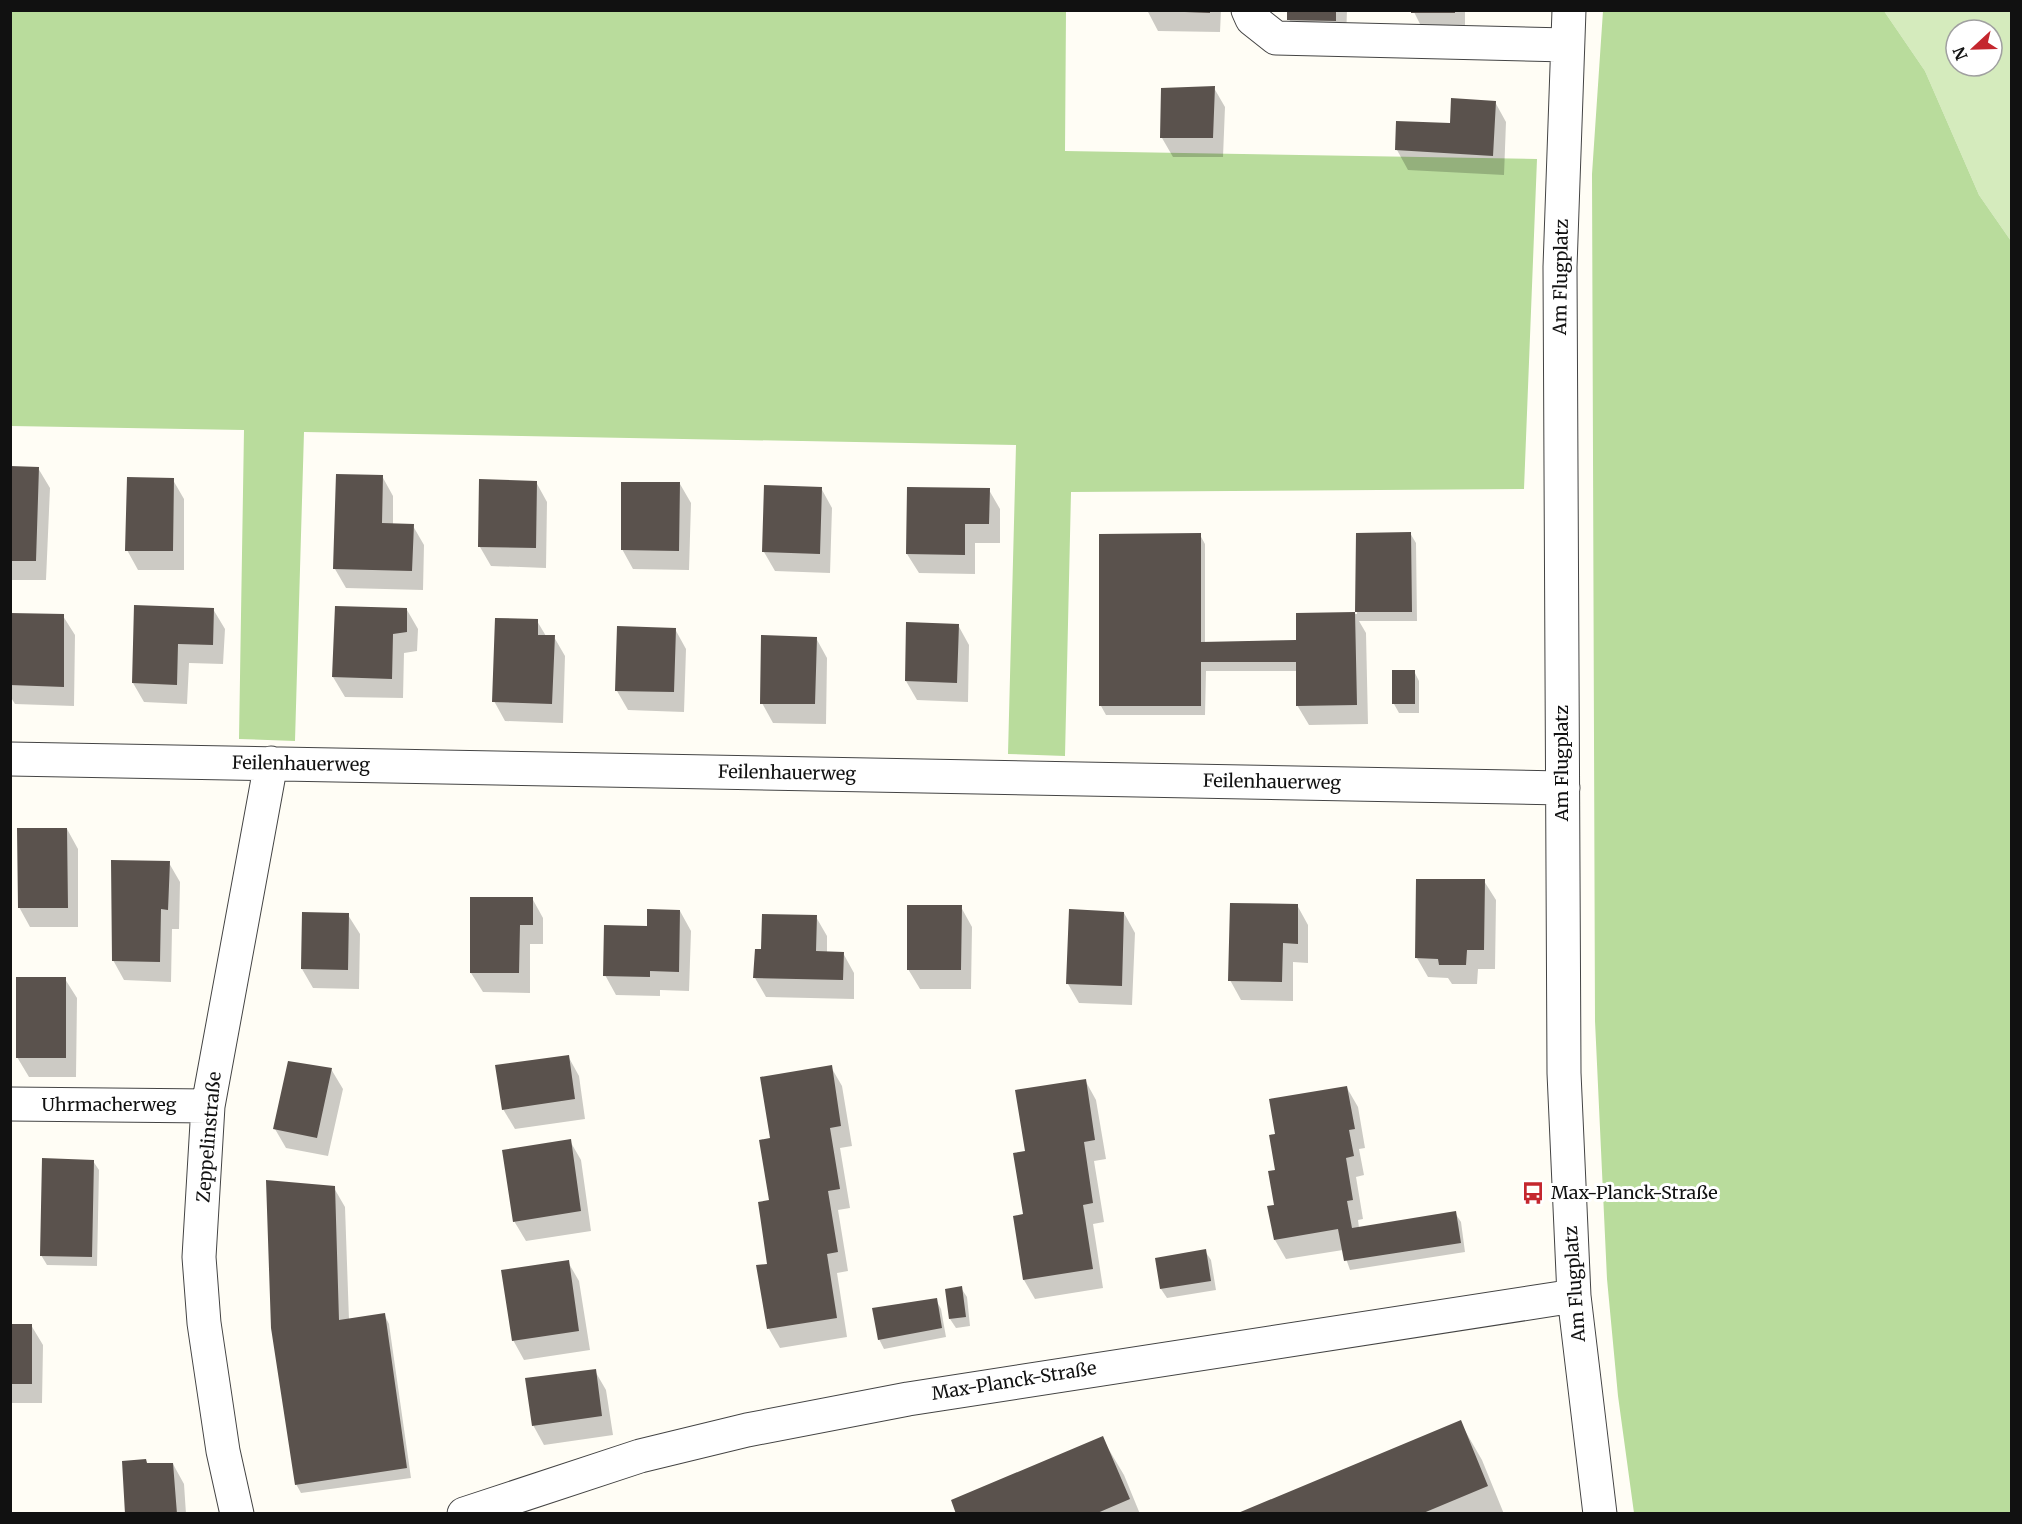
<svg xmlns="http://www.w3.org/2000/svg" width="2022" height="1524" font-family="Merriweather,serif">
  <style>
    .green { fill: #d5ebbd; fill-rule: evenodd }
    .forest { fill: #b9dc9c }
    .shadow { fill: #0003 }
    .building { fill: #5a524d }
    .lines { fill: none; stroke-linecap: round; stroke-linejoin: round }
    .minor-casing { stroke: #444; stroke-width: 35 }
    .minor { stroke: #fff; stroke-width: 33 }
    .labels { text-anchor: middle; stroke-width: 6; stroke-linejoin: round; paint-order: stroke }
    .street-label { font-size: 18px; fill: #111; stroke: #fff }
    .poi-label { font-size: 18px; fill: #111; stroke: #fff; text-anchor: start }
  </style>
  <rect width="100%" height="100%" fill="#fffdf5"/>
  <path class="green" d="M1884,11H2011V241L1979,195L1925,71ZM1956,30H1992V66H1956Z"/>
  <path class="forest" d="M11,10L1066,11L1065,151L1537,159L1524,489L1071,492L1065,756L1008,754L1016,445L304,432L295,741L239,739L244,430L11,426Z
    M1603,11H1884L1925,71L1979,195L2011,241V1513H1634L1618,1396L1607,1279L1595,1021L1592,174Z"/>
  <path class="shadow" d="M1147,10H1221L1220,32L1158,31Z
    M1289,10H1347L1346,40L1300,39L1289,19Z
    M1413,10H1465V32H1424Z
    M1214,88L1225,107L1223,157H1173L1162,138Z
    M1495,102L1506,122L1504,175L1408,170L1397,150Z
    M10,468H38L50,488L46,580H10Z
    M382,476L393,496V525L413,526L424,545L423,590L346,588L335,569Z
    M173,480L184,499V570H138L127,550Z
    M536,482L547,502L546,568L491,566L480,547Z
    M680,484L691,503L689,570L633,569L622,549Z
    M821,488L832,508L830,573L775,571L764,552Z
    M989,490L1000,509V543H975V574L919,573L907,554Z
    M1410,533L1416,543L1417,621H1359L1366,633L1368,724L1309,725L1297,705V671H1206L1205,715H1106L1101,706L1200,535L1205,544V643L1298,642V615L1357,614L1358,534Z
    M213,609L225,629L223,664L189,663L187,704L144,702L133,683Z
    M407,610L418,629L417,651L404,653L403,698L345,697L333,677Z
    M10,615L63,616L75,635L74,706L15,704L10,696Z
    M537,621L546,636L554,637L565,656L563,723L505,721L494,701Z
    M958,625L969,645L968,702L917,700L906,681Z
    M675,629L686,649L684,712L628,710L617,691Z
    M816,638L827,658L826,724L773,723L762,703Z
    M1414,671L1419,681V713H1399L1394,704Z
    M67,829L78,849V927H30L19,907Z
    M169,863L180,882L179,929H172L171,982L124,980L113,960Z
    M1484,881L1496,900L1495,969H1478L1477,984H1452L1448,978L1428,977L1417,958Z
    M532,898L543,918V944H530V993L483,992L471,973Z
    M1297,905L1308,925V963L1293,962V1001L1241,1000L1230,980Z
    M961,907L972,927L971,989H920L908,969Z
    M680,911L691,931L689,991L660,990V996L616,995L605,975L648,928Z
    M1124,913L1135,933L1132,1005L1079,1003L1068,984Z
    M348,915L360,934L359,989L313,988L302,969Z
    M816,917L827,936V953H843L854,973V999L766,997L755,978L762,951Z
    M65,979L77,998L76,1077H29L17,1057Z
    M568,1056L579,1076L585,1119L515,1129L503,1109Z
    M831,1067L842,1086L852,1146L840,1148L850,1208L838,1210L848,1271L837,1273L847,1337L780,1348L769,1329L772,1139Z
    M331,1069L343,1089L328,1156L286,1148L275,1129Z
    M1085,1080L1096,1100L1106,1159L1094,1161L1104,1222L1093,1224L1103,1288L1035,1299L1024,1280L1026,1152Z
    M1347,1088L1358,1107L1365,1148L1359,1149L1364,1175L1356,1177L1363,1219L1358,1220L1359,1228L1455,1213L1461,1222L1465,1252L1350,1270L1343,1250L1286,1259L1275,1240L1269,1207L1275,1206L1277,1135Z
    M570,1141L581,1160L591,1231L526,1241L514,1221Z
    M93,1161L99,1170L97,1266L47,1265L41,1255Z
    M334,1188L345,1207L349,1320L384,1314L389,1324L411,1478L301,1493L296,1484Z
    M1205,1251L1211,1260L1216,1290L1167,1298L1161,1289L1156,1259Z
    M568,1262L579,1281L590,1350L524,1360L513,1340Z
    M961,1288L967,1297L970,1326L956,1328L950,1319Z
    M936,1300L941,1309L946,1337L884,1349L879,1339Z
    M10,1325H31L43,1345L42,1403H10Z
    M595,1371L606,1390L613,1435L544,1445L533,1425Z
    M1460,1422L1482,1460L1504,1514H1242Z
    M1102,1438L1124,1475L1140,1514H958Z
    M147,1464H173L184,1484L186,1514H127Z"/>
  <path class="building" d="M1185,10H1210V13L1185,12Z
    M1287,10H1336V21L1287,20Z
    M1411,10H1455V13H1411Z
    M1215,86L1213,138H1160L1161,88Z
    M1451,98L1496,101L1493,156L1395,150L1396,121L1450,123Z
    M10,466L39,467L36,561H10Z
    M336,474L383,475L382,523L414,524L412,571L333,569Z
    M127,477L174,478L173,551H125Z
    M479,479L537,481L536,548L478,547Z
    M621,482H680L679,551L621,550Z
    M764,485L822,487L820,554L762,552Z
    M907,487L990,488L989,524H965V555L906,554Z
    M1411,532L1412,612H1355L1356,533Z
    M1201,533V642L1296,640V613L1355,612L1357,705L1296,706V662H1201V706H1099V534Z
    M134,605L214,608L213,645L178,644L177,685L132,683Z
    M335,606L407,608V632L393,634L392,679L332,677Z
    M10,613L64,614V687L10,685Z
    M495,618L538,619V635H555L552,704L492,702Z
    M906,622L959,624L957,683L905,681Z
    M617,626L676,628L674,692L615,691Z
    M761,635L817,637L815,704H760Z
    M1392,670H1415V704H1392Z
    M17,828H67L68,908H18Z
    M111,860L170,861L168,910L161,909L160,962L112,961Z
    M1416,879H1485L1484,950H1467L1466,965H1439L1438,959L1415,958Z
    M470,897H533V925H520L519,973H470Z
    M1230,903L1298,904V944L1283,943L1282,982L1228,981Z
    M907,905H962L961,970H907Z
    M647,909L680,910L679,972L650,971V977L603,976L604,925L647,926Z
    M1069,909L1124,912L1122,986L1066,984Z
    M302,912L349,913L348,970L301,969Z
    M762,914L817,915L816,951L844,952L843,980L753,978L755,949H761Z
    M16,977H66V1058H16Z
    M569,1055L575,1099L502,1110L495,1065Z
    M288,1061L332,1068L317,1138L273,1129Z
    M832,1065L841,1126L830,1128L840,1189L828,1191L838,1252L827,1254L837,1318L767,1329L756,1265L767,1264L758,1202L769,1200L759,1140L770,1138L760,1077Z
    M1086,1079L1095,1140L1084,1142L1093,1203L1083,1205L1093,1269L1023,1280L1013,1216L1023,1214L1013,1153L1025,1151L1015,1090Z
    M1347,1086L1355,1129L1349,1130L1354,1156L1346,1158L1353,1200L1347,1201L1352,1228L1456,1211L1461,1243L1344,1261L1338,1229L1274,1240L1267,1206L1274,1205L1268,1171L1275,1170L1269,1135L1275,1134L1269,1099Z
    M571,1139L581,1211L513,1222L502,1150Z
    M42,1158L94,1160L92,1257L40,1256Z
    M266,1180L335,1186L339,1320L385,1313L407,1468L295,1485L271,1328Z
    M1206,1249L1211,1281L1160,1289L1155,1258Z
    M569,1260L579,1331L512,1341L501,1270Z
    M962,1286L966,1317L949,1319L945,1289Z
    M937,1298L942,1328L878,1340L872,1308Z
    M10,1324H32V1384H10Z
    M596,1369L602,1416L532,1426L525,1378Z
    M1461,1420L1488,1486L1421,1514L1238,1513Z
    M1103,1436L1130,1499L1095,1514H956L951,1500Z
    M146,1459L147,1463H173L177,1514H125L122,1461Z"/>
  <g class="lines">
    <g class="minor-casing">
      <path id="minor" d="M1248,10L1252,19L1276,38L1567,45
        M1569,10L1560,267L1564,1073L1574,1296L1600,1514
        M10,759L1563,788
        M10,1104L208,1106
        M237,1514L223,1451L204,1323L199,1257L208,1106L271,763
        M464,1514L640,1456L747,1430L908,1399L1574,1296"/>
    </g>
    <use href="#minor" class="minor"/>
  </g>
  <defs>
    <g id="bus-bare" transform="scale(1.8)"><path d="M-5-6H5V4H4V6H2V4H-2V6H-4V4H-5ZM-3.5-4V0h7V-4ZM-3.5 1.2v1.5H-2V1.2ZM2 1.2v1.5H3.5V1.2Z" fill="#c4262e" stroke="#fff" stroke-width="2.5" paint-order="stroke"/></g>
  </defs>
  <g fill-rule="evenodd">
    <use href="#bus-bare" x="1533" y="1193"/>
  </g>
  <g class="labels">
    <g class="street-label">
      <text transform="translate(1561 277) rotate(-89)" y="6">Am Flugplatz</text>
      <text transform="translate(1562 763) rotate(-90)" y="6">Am Flugplatz</text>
      <text transform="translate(301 764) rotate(1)" y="6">Feilenhauerweg</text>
      <text transform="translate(787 773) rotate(1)" y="6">Feilenhauerweg</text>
      <text transform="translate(1272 782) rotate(1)" y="6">Feilenhauerweg</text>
      <text x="109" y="1111">Uhrmacherweg</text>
      <text transform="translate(209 1137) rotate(-85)" y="6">Zeppelinstraße</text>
      <text transform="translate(1575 1284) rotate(-94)" y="6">Am Flugplatz</text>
      <text transform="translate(1014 1381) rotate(-9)" y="6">Max-Planck-Straße</text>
    </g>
    <g class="poi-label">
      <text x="1551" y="1199">Max-Planck-Straße</text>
    </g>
  </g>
  <rect width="2022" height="1524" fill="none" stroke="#111111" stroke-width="24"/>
  <g transform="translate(1974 48) rotate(248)"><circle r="28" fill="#ffffff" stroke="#a0a0a0" stroke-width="1.5"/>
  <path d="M0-4.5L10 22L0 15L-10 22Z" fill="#c4262e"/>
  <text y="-9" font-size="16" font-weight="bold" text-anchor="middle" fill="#111111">N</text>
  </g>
</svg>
